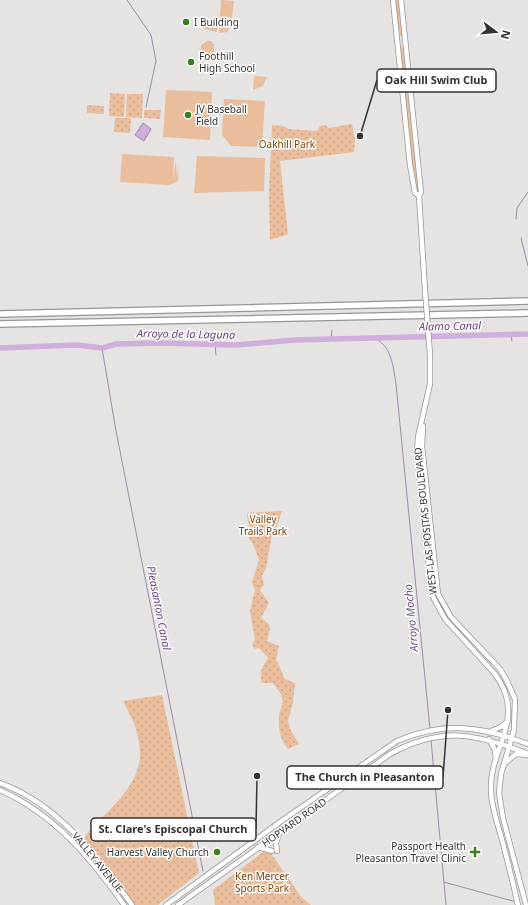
<svg xmlns="http://www.w3.org/2000/svg" width="528" height="905" font-family="'Noto Sans',sans-serif">
  <style>
    .green { fill: #eabe9c }
    .park { fill: url(#park-dots) }
    .water { fill: url(#water-ripples); stroke: #a08aa9 }
    .lines { fill: none; stroke-linecap: round; stroke-linejoin: round }
    .stream { stroke: #a08aa9; stroke-width: 1 }
    .river { stroke: #cfafdc; stroke-width: 5.5 }
    .secondary-casing { stroke: #989595; stroke-width: 6 }
    .highway-casing { stroke: #989595; stroke-width: 8 }
    .secondary { stroke: #fff; stroke-width: 4.5 }
    .highway { stroke: #fff; stroke-width: 5.5 }
    .secondary-bridge-casing { stroke: #989595; stroke-width: 6; stroke-linecap: butt }
    .secondary-bridge { stroke: #fff; stroke-width: 4.5 }
    .poi-dot { fill: #3d7f20; stroke: #fff; stroke-width: 1.5 }
    .labels { text-anchor: middle; stroke-width: 3; stroke-linejoin: round; paint-order: stroke }
    .poi-label { font-size: 10px; fill: #343333; stroke: #fff; text-anchor: start }
    .park-label { font-size: 10px; fill: #7a4201; stroke: #fff }
    .street-label { font-size: 10px; fill: #343333; stroke: #fff }
    .water-label { font-size: 11px; font-style: italic; fill: #6d437d; stroke: #fff }
    .leader { fill: none; stroke: #343333; stroke-width: 1.5 }
    .callout-dot { fill: #343333; stroke: #fff; stroke-width: 1.5 }
    .callout { fill: #fff; stroke: #343333; stroke-width: 1.5 }
    .callout-label { font-size: 11px; text-anchor: middle; font-weight: bold; fill: #343333 }
  </style>
  <defs>
    <pattern id="park-dots" width="8" height="8" patternUnits="userSpaceOnUse"><rect width="8" height="8" fill="#eabe9c"/><path d="M2 2h.1M6 6h.1" fill="none" stroke="#c9a487" stroke-width="1.8" stroke-linecap="round"/></pattern>
    <pattern id="water-ripples" width="26" height="14" patternUnits="userSpaceOnUse"><rect width="26" height="14" fill="#cfafdc"/><path d="M2 4q2-2 4 0t4 0M15 11q2-2 4 0t4 0" fill="none" stroke="#a98fb3"/></pattern>
  </defs>
  <rect width="100%" height="100%" fill="#e6e3e3"/>
  <path class="green" d="M221,0L234,1L232,17L220,18Z
    M394,0H400L402,37L400,35Z
    M202,18L218,20L217,32L205,29Z
    M220,20L230,22L228,32L219,33Z
    M207,41H211L214,45V53L216,55V61H208L201,53V45Z
    M403,45L405,46L418,192L411,165L400,49Z
    M254,76L267,77L263,86L253,90Z
    M166,90L212,92L210,140L163,137Z
    M224,99L265,101L262,147L231,146L222,135Z
    M122,154L174,157L173,180L176,160L177,179L179,160L178,181L169,185L120,182Z
    M197,156L265,158L264,191L194,193Z"/>
  <path class="park" d="M110,93L125,94L124,117L109,116Z
    M127,94H143L142,118L126,117Z
    M87,105L104,106V114L87,113Z
    M144,110H161L160,119L144,118Z
    M115,118H131L130,133L114,132Z
    M352,124L355,140L354,152L280,161L288,234L270,240L269,194L272,125L283,126L289,129L317,131L320,126L325,125L329,128Z
    M282,511L276,529L272,534L266,568L262,576L264,585L260,590L269,603L261,618L269,624L270,629L267,641L279,646L276,660C281,666 281,673 285,679L295,683L293,703L288,720L290,729L299,744L288,749C280,740 278,728 279,716C280,709 284,704 282,697C280,692 276,687 273,683H262C259,672 262,668 268,658L259,648L255,649L252,644L255,640L250,611L255,590L252,582L259,560L254,546L249,538L253,532L248,523L247,513Z
    M162,695L199,873L158,905H135L85,839L86,834C132,787 160,767 123,701Z
    M263,852H270L302,898L311,905H215L213,890Z"/>
  <path class="water" d="M143,123L151,129L144,141L135,135Z"/>
  <g class="lines">
    <path class="stream" d="M127,0L151,35L156,61L146,107
      M516,219L517,208L528,192
      M521,238L528,266
      M511,335L512,341
      M373,338C392,344 393,367 396,384L430,729
      M331,339L332,330
      M215,345L216,355
      M102,348L116,431L203,871
      M431,740L446,905
      M444,882L516,902"/>
    <path class="river" d="M0,348L76,345L102,348L116,344L161,343L236,345L294,340L528,334"/>
    <g class="secondary-casing">
      <path id="secondary" d="M393,0L410,165L415,193L419,196
        M401,0L421,192L419,196L425,290
        M430,355V384L418,437L417,453L432,595L445,619L495,674C528,719 489,747 491,790C491,807 498,824 502,840C508,862 513,883 518,905
        M423,426L422,446L438,594L451,617L500,669L507,681L515,699L514,730L501,774L499,793L503,818L526,905
        M491,731L501,727L508,721
        M489,739L495,750L496,759
        M505,763L516,754L528,755
        M0,783C59,804 97,857 132,905
        M0,790C55,815 90,857 124,905
        M258,847L272,851
        M277,851L276,843L279,833
        M166,905L280,822L397,741C444,721 481,726 528,744
        M178,905L390,754C441,726 476,733 528,754"/>
    </g>
    <g class="highway-casing">
      <path id="highway" d="M0,314L528,301
        M0,324L528,313"/>
    </g>
    <use href="#secondary" class="secondary"/>
    <use href="#highway" class="highway"/>
    <g class="secondary-bridge-casing">
      <path id="secondary-bridge" d="M425,290L430,355"/>
    </g>
    <use href="#secondary-bridge" class="secondary-bridge"/>
  </g>
  <g class="poi-dot">
    <circle cx="186" cy="22" r="4"/>
    <circle cx="191" cy="62" r="4"/>
    <circle cx="188" cy="115" r="4"/>
    <circle cx="217" cy="852" r="4"/>
    <path d="M473 846h4v4h4v4h-4v4h-4v-4h-4v-4h4z"/>
  </g>
  <g class="labels">
    <g class="poi-label">
      <text x="194" y="26">I Building</text>
      <text x="199" y="60">Foothill<tspan x="199" dy="12">High School</tspan></text>
      <text x="196" y="113">JV Baseball<tspan x="196" dy="12">Field</tspan></text>
      <text x="466" y="850" text-anchor="end">Passport Health<tspan x="466" dy="12">Pleasanton Travel Clinic</tspan></text>
      <text x="209" y="856" text-anchor="end">Harvest Valley Church</text>
    </g>
    <g class="park-label">
      <text x="287" y="148">Oakhill Park</text>
      <text x="263" y="523">Valley<tspan x="263" dy="12">Trails Park</tspan></text>
      <text x="262" y="880">Ken Mercer<tspan x="262" dy="12">Sports Park</tspan></text>
    </g>
    <g class="street-label">
      <text transform="translate(425 521) rotate(-96)" y="4">WEST LAS POSITAS BOULEVARD</text>
      <text transform="translate(294 822) rotate(-35)" y="4">HOPYARD ROAD</text>
      <text transform="translate(98 862) rotate(51)" y="4">VALLEY AVENUE</text>
    </g>
    <g class="water-label">
      <text transform="translate(450 326) rotate(-1)" y="4">Alamo Canal</text>
      <text transform="translate(186 334) rotate(1)" y="4">Arroyo de la Laguna</text>
      <text transform="translate(159 608) rotate(79)" y="4">Pleasanton Canal</text>
      <text transform="translate(411 618) rotate(-95)" y="4">Arroyo Mocho</text>
    </g>
  </g>
  <path class="leader" d="M360 136L377 80M448 710L443 777M257 776L256 829"/>
  <g class="callout-dot">
    <circle cx="360" cy="136" r="4"/>
    <circle cx="448" cy="710" r="4"/>
    <circle cx="257" cy="776" r="4"/>
  </g>
  <g class="callout">
    <rect x="377" y="69" width="119" height="23" rx="4"/>
    <rect x="287" y="766" width="156" height="23" rx="4"/>
    <rect x="91" y="818" width="165" height="23" rx="4"/>
  </g>
  <g class="callout-label">
    <text x="436" y="84">Oak Hill Swim Club</text>
    <text x="365" y="781">The Church in Pleasanton</text>
    <text x="173" y="833">St. Clare's Episcopal Church</text>
  </g>
  <g transform="translate(496 32) rotate(106)" stroke="#ffffff" stroke-width="3" paint-order="stroke">
  <path d="M0-3L7 15L0 10L-7 15Z" fill="#343333"/>
  <text y="-6" font-size="11" font-weight="bold" text-anchor="middle" fill="#343333">N</text>
  </g>
</svg>
